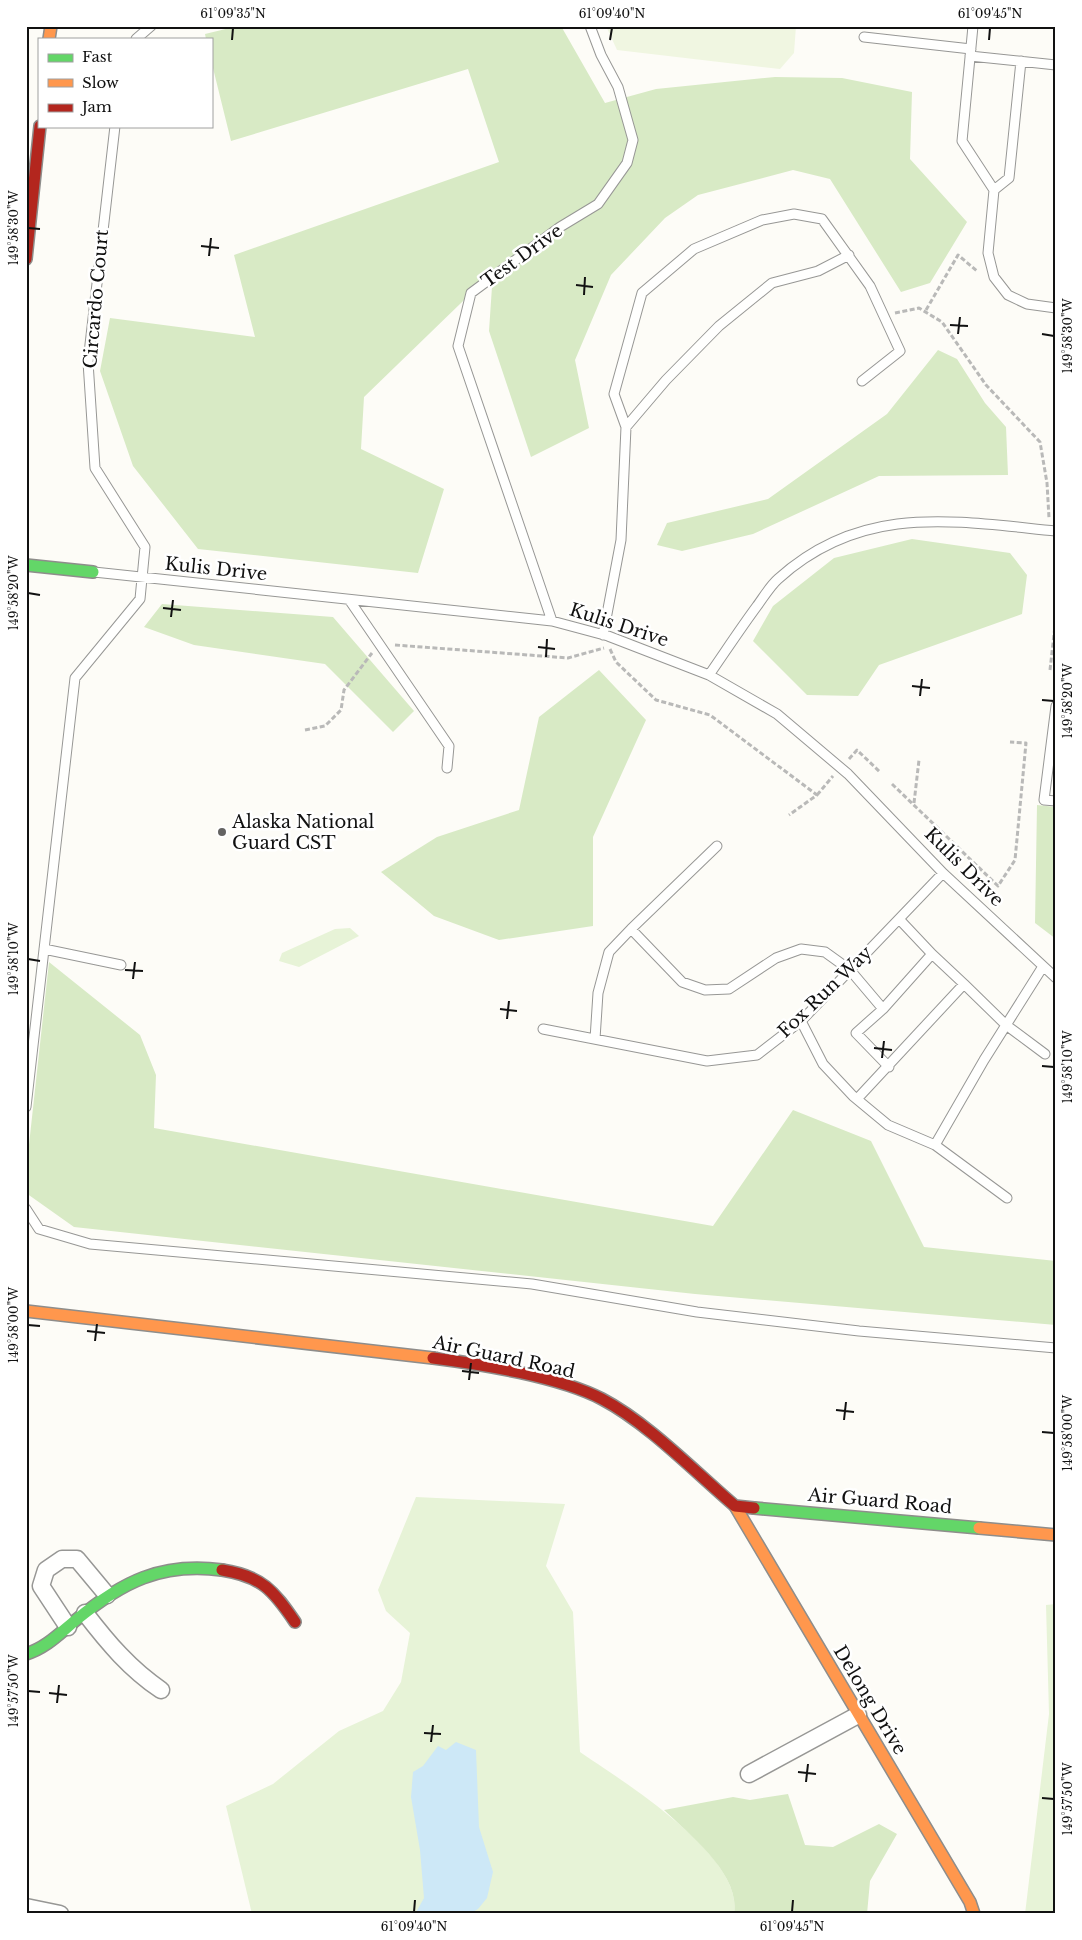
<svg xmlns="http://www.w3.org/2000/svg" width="1082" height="1940" font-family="'Libre Baskerville',serif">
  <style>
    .green { fill: #e7f3d7 }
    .forest { fill: #d8eac5 }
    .pitch { fill: #f0f6e1 }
    .water { fill: #cde8f7 }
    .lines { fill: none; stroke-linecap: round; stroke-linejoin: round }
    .lane-casing { stroke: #979795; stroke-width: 11 }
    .street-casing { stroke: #979795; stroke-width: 19 }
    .fast-casing { stroke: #8e8d8b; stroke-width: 14 }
    .slow-casing { stroke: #8e8d8b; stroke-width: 14 }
    .jam-casing { stroke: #8e8d8b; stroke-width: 14 }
    .path { stroke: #b9b9b8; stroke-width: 3; stroke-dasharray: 5 2.5; stroke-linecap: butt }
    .lane { stroke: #fffffe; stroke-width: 9 }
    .street { stroke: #fffffe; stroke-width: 16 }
    .fast { stroke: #63d668; stroke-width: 11 }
    .slow { stroke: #ff974d; stroke-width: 11 }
    .jam { stroke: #b3261e; stroke-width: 11 }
    .ticks { fill: none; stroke: #111; stroke-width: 2 }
    .poi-dot { fill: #646362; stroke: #fff; stroke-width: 2 }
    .labels { text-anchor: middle; stroke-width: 5; stroke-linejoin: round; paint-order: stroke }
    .street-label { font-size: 18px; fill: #111; stroke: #fff }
    .poi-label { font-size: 18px; fill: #111; stroke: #fff; text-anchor: start }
    .neatline { fill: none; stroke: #111; stroke-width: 2 }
    .ticks-label { font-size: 12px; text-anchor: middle; fill: #111 }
  </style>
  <rect width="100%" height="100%" fill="#fdfcf7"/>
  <path class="green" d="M350,928L359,936L299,967L279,961L282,953L335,929Z
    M416,1497L565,1504L546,1566L573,1612L580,1752C622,1781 745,1856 734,1914H252L226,1806L273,1784L339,1731L383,1711L401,1682L410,1633L386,1611L378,1590Z
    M1056,1604V1914H1025L1049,1714L1046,1605Z"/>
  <path class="forest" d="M238,26H561L605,103L656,89L775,77L842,78L912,92L910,159L967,222L930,283L901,292L830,179L793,170L698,195L665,218L611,275L575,360L589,428L531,457L489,331L493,272L364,397L361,449L444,489L418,573L198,549L133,466L100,371L110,318L255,337L234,255L499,162L468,69L231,141L211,60V39H206L205,34Z
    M938,350L957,359L985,403L1006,427L1008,475L879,476L753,534L682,551L657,545L667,523L768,499L887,414Z
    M912,539L1010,553L1027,575L1022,614L879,665L858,696L807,695L753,641L773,606L834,558Z
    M162,604L333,617L414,711L393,732L325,664L194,645L144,627Z
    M599,670L646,720L593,837V926L499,940L434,916L381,872L437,837L519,810L539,717Z
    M1037,805L1056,807V939L1035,923Z
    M49,962L140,1035L156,1075L154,1128L713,1226L793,1110L871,1141L924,1247L1056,1261V1325L695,1294L74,1227L26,1193V1172Z
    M788,1794L805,1845L833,1847L879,1824L897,1834L870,1881L867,1914H734C741,1875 690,1835 664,1810L733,1797L750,1800Z"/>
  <path class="pitch" d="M606,26H796L794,53L780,69L617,50Z"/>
  <path class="water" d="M456,1742L476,1750L479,1827L493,1872L487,1898L478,1909L469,1914H415L424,1898L420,1850L411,1797L413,1772L423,1766L438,1746L446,1750Z"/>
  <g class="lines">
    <g class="lane-casing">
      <path id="lane" d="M973,26L962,141L994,190L988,253L994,277L1008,295L1027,304L1056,308
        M864,37L971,49
        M136,39L151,26
        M970,56L1056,65
        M994,190L1009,178L1021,61
        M626,427L666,380L719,326L772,283L818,271L849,255
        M94,572L552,621L608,636L709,675L777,714L848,774L943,873L1056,978
        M350,601L449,746L447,768
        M552,621L458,346L471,293L560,227L598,204L627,163L633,140L618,87L601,55L590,26
        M603,635L621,540L626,427L614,394L642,293L694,249L762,220L794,214L822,219L870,286L900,351L862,381
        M709,675C725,652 740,629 757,606C763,598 770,586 778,579C862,503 953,521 1056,531
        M1056,706L1044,800L1056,801
        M717,846L631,929L682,982L705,990L729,989L776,958L801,949L825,952L850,970L883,1009
        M899,919L932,954
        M44,949L121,965
        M964,984L1006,1025L1045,1054
        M801,1021L823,1064L853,1096L888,1125L935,1145L984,1060L1042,968
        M543,1029L707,1061L757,1055L801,1021L943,873
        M595,1039L598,993L609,952L631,929
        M857,1099L964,984L932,954L883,1009L856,1033L889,1067
        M26,1107L75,678L140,599L145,547L95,468L88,362L115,126
        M935,1145L1007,1198
        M26,1209L39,1229L90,1244L532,1284L697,1312L859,1331L1056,1348"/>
    </g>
    <g class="street-casing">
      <path id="street" d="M85,1613C108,1643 130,1669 161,1690
        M68,1627L41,1586L46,1570L62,1559H77L107,1595
        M749,1774L858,1715
        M26,1907L60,1914"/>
    </g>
    <g class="fast-casing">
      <path id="fast" d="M26,565L93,572
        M754,1508L979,1528
        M26,1654C46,1648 60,1633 76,1620C122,1582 161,1562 222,1570"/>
    </g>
    <g class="slow-casing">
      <path id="slow" d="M49,39L51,26
        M26,1311L433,1358
        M735,1506L970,1902L974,1914
        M979,1528L1056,1535"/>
    </g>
    <g class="jam-casing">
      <path id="jam" d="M26,259L40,126
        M433,1358C481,1364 560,1377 602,1399C648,1423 695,1472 735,1506L754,1508
        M222,1570C262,1576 274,1591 295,1622"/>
    </g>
    <path class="path" d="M926,310L958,255L977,271
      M895,313L919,308L942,322L986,385L1040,442L1047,483L1049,518
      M395,645L568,658L604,648
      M610,649L616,662L656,700L710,715L817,795L789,815
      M1050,670L1056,617
      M305,730L325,726L341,710L344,690L372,653
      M849,759L857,750L880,772
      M892,784L998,886L1015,860L1026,743L1010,742
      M817,795L833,776
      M914,803L919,760"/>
    <use href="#lane" class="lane"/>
    <use href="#street" class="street"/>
    <use href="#fast" class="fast"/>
    <use href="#slow" class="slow"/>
    <use href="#jam" class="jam"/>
  </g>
  <path class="ticks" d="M232,40L233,28M610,40L612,28M989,40L990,28M28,228L40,229M201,246L219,248M209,256L211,238M576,285L593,287M584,295L585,277M950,325L968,326M958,334L960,317M1042,334L1054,336M28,593L40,595M163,608L181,610M171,617L173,600M538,647L555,649M546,657L547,639M912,686L930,688M920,696L922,679M1042,700L1054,701M28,959L40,961M125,970L143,971M133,979L135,962M500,1009L517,1011M507,1019L509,1001M874,1048L892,1050M882,1058L884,1041M1042,1066L1054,1067M28,1325L40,1326M87,1331L105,1333M95,1341L97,1324M462,1371L479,1373M469,1380L471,1363M836,1410L854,1412M844,1420L846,1402M1042,1432L1054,1433M28,1691L40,1692M49,1693L67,1695M57,1703L59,1685M424,1733L441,1734M431,1742L433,1725M798,1772L816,1774M806,1782L808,1764M1042,1798L1054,1799M414,1912L415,1900M792,1912L793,1900"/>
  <circle class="poi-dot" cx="222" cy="832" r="5"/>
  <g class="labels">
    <g class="street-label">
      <text transform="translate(522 256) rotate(-36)" y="6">Test Drive</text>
      <text transform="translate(96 299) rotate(-85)" y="6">Circardo Court</text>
      <text transform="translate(216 569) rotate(6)" y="6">Kulis Drive</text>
      <text transform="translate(619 625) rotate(18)" y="6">Kulis Drive</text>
      <text transform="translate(964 867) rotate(45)" y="6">Kulis Drive</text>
      <text transform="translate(825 992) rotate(-44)" y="6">Fox Run Way</text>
      <text transform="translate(504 1357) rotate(12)" y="6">Air Guard Road</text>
      <text transform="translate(880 1501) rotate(5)" y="6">Air Guard Road</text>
      <text transform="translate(870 1700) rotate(59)" y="6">Delong Drive</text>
    </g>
    <g class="poi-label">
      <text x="232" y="828">Alaska National<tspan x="232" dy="21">Guard CST</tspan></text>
    </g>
  </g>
  <rect width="1082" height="1940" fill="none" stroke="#ffffff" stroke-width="55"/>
  <rect x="38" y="38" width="175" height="90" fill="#ffffff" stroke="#a0a0a0"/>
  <rect x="48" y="54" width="25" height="8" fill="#63d668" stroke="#a0a0a0"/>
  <text x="82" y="62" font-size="15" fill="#111111">Fast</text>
  <rect x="48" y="79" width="25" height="8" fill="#ff974d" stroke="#a0a0a0"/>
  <text x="82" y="88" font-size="15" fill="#111111">Slow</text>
  <rect x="48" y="104" width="25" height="8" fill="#b3261e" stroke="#a0a0a0"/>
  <text x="82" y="112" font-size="15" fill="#111111">Jam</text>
  <rect x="28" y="28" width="1026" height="1884" class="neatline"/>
  <g class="ticks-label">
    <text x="233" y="18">61°09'35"N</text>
    <text x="612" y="18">61°09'40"N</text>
    <text x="990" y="18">61°09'45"N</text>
    <text transform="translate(14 228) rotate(-90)" y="4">149°58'30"W</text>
    <text transform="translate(1068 336) rotate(-90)" y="4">149°58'30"W</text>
    <text transform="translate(14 593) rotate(-90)" y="4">149°58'20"W</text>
    <text transform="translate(1068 701) rotate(-90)" y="4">149°58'20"W</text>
    <text transform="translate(14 959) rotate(-90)" y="4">149°58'10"W</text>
    <text transform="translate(1068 1067) rotate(-90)" y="4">149°58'10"W</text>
    <text transform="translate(14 1325) rotate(-90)" y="4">149°58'00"W</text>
    <text transform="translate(1068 1433) rotate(-90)" y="4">149°58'00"W</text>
    <text transform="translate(14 1691) rotate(-90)" y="4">149°57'50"W</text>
    <text transform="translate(1068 1799) rotate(-90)" y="4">149°57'50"W</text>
    <text x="414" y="1931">61°09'40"N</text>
    <text x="792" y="1931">61°09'45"N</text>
  </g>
</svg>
